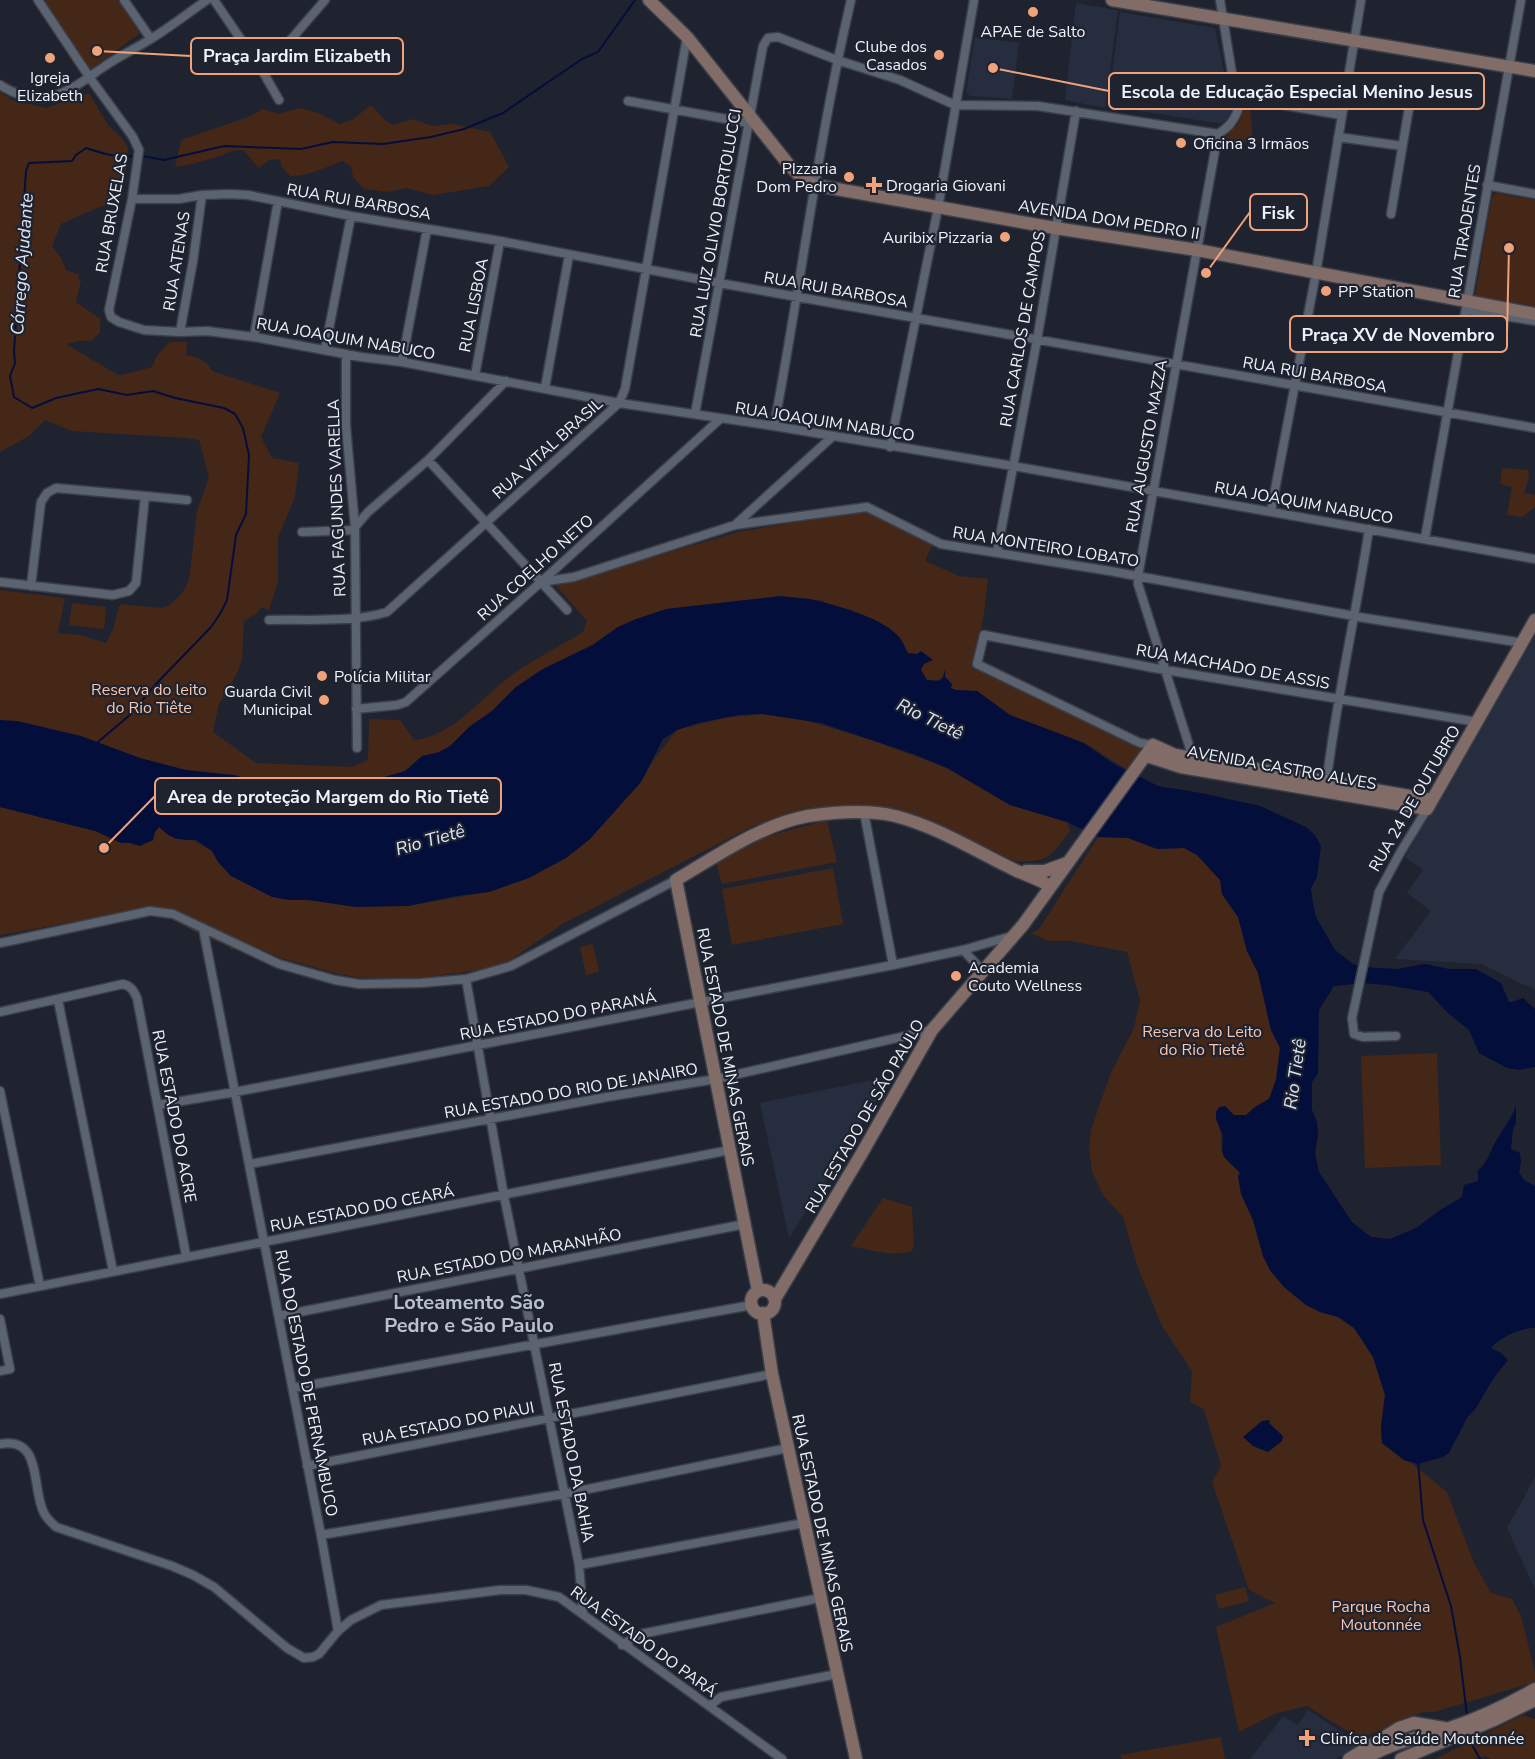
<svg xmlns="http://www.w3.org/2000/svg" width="1535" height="1759" font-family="'Nunito Sans',sans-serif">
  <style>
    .built { fill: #262d3e }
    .green { fill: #452718 }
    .water { fill: #040e3b }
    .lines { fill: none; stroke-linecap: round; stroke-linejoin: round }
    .stream { stroke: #040e3b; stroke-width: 2 }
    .street-casing { stroke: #3b3f49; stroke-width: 11 }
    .secondary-casing { stroke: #3b3f49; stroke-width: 15 }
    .street { stroke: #5c6370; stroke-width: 8 }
    .secondary { stroke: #816c68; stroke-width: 12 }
    .poi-dot { fill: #f0a27a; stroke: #1e232f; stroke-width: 2 }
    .labels { text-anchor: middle; stroke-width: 4.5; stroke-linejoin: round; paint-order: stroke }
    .poi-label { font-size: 16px; fill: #eef2fa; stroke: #1e232f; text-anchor: start }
    .street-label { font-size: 16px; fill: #eef2fa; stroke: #1e232f }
    .park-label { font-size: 16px; fill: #fac5ab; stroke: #1e232f }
    .water-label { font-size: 18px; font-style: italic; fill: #dde4f5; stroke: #1e232f }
    .quarter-label { font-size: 20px; font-weight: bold; fill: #b9c0d0; stroke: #1e232f }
    .leader { fill: none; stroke: #f0a27a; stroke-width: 2 }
    .callout-dot { fill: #f0a27a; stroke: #1e232f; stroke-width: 2 }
    .callout { fill: #1e232f; stroke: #f0a27a; stroke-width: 2 }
    .callout-label { font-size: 18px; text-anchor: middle; font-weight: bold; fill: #eef2fa }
  </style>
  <rect width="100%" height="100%" fill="#1e232f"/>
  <path class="built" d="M1076,3L1118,10L1105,108L1065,100Z
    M1120,12L1215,28L1232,110L1227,119L1222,123H1217L1108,106Z
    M975,37L1019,43L1012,99L970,96L966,92Z
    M1535,635V990L1481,964L1395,959L1431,911L1407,893L1423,870L1405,857Z
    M892,1076L789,1238L760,1103Z
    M1535,1477V1589L1507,1528Z
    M1308,1710L1360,1744L1336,1759H1250L1283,1716L1298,1725Z"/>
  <path class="green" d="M44,0H118L140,33L90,70Z
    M0,92L12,100L46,108L89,93L108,125L120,136L128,147L126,170L117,189L113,203L97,208L61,224L52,246L61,258L66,270L79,275L78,279L81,280L76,302L102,320L100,322V333L91,341H79L66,344L118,375H122L152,367L158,354L170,342H187L186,355C197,357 208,361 212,371L280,393L261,437L272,458L299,463L295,497L278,537V581L269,610L261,607L256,614L244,621L242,660L237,673L219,704L213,732L256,763L352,767L368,760L369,719L400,720L414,740C453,736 479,700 508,678C531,660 559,647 583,632L587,621L556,586L738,532L858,511L875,512L932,546L925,561L959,576L988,579L984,613L975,664L1153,746L1133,773L1084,743L1010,715L977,691L955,690L951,688L952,684L945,676L946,671C938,681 944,681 927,680L920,670L924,664L917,654L908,653L899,637L886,627L849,609L834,607L822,601L781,596L666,609L618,627L593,644L543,669L516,687L492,711L469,727L459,738L463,750L326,801L0,737V590L65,598L58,633L80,635L106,643L113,629L120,604L162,608L171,604L183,592L189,580L197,511L209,477L199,440L186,438L72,431L45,420L29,436L0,452Z
    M371,105L385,120L393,125L413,119L432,126L453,124L490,132L509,167L489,186L433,195L406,188L388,192L364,189L353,177L351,166L342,161C324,168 309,176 290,176L281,166L280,159L269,160L259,168L243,150C229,150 230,153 219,156C205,161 190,165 175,167L181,140L248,117L263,109L278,114L299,108L318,113L340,124L352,120Z
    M1245,108H1250L1253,143L1225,138L1238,124Z
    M1496,193L1535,200V306L1475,296L1492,196Z
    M1502,468L1528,470L1529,478L1524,493L1535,495V507L1522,517L1507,515L1512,487L1500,484Z
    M72,603L106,607L104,629L69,625Z
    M762,714L805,720L874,741L947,768L1010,805L1067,822L1070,831C1050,857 1048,863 1015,861L896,808L821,807L808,809L753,826L564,923L509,961L480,970L420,978H362L338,974L281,958L236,939L232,951L229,947L195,932L162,914L140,910L0,935V807L95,831L153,841L158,826L192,840L308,900L408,906L482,893L574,852L601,826L641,782L652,762L677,730L724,718Z
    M827,820L837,862L722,884L716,862L768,836Z
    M1098,837L1128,838L1157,849L1184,848L1197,855L1220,880L1222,894L1238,917L1247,951L1258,973L1271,1030L1280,1048L1276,1080L1269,1099L1256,1107L1246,1115H1234L1227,1110L1216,1119C1224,1134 1219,1142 1223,1154C1226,1161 1235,1167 1241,1173L1238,1176L1241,1194L1253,1220L1263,1256L1270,1270L1284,1287L1306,1305L1320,1312L1338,1317L1354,1328L1373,1357L1385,1395L1381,1427L1382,1443L1404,1460L1410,1462L1447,1492L1474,1563L1491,1593L1512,1599L1521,1616L1535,1672V1682L1434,1712H1422L1360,1739L1307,1706L1277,1713L1239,1732L1216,1627L1275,1603L1249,1590L1212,1482L1221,1466L1204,1409L1190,1402L1192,1371L1162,1326L1138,1268L1123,1217L1103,1195L1092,1171L1089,1149L1091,1130L1099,1106L1111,1073L1134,1028L1140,1000L1127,952L1070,941H1048L1031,933L1039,929Z
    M833,868L843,924L732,945L722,889Z
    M593,944L599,972L586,975L580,947Z
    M1437,1053L1441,1165L1365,1168L1361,1056Z
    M883,1198L912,1207L914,1245L912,1251C892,1257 871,1250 851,1246Z
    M1245,1587L1249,1601L1219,1609L1215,1595Z
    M1523,1715L1535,1719V1759H1491L1486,1756L1474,1759H1435Z
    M1221,1737L1225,1759H1122L1120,1755Z"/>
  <path class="water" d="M781,596C795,598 810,598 823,602C844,608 884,619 899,637C903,641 905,648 908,653L917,654L921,651L933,660L924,664L921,670L927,680L938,681L943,678L945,669V677L952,684L951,688L955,690L977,691L1010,715L1084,743L1114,764L1158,786L1201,793L1260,806L1306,827L1315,835L1321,846L1317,877L1311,888L1313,903L1316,917L1335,950L1353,964L1363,967L1397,969L1425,964L1449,969H1476L1501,983L1509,1002H1512L1523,998L1535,1009V1067L1519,1070L1507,1068L1479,1053L1469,1030L1449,1014L1428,992L1386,985L1363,983L1334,986L1319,1010L1318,1074L1312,1082V1110L1317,1122L1318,1135L1315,1153L1319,1172L1352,1222L1371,1237L1390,1239L1416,1228L1440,1210L1462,1197L1464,1185L1478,1181V1170C1488,1163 1490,1151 1496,1141C1503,1129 1511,1119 1516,1106V1124L1513,1129L1511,1149L1520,1153L1521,1163L1519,1172L1524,1180L1535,1186V1328C1521,1328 1500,1337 1491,1348L1501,1353L1508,1360L1493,1379L1476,1408L1467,1418L1449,1453L1443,1457L1418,1464L1404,1460L1382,1443L1381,1427L1385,1395L1373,1357L1354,1328L1338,1317L1320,1312L1306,1305L1284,1287L1270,1270L1263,1256L1253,1220L1241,1194L1238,1176L1240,1173L1224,1157L1222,1150L1223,1136L1216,1119V1112L1219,1107L1225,1106L1234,1115H1246L1255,1107L1269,1099L1276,1080L1280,1048L1271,1030L1258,973L1247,951L1238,917L1222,894L1220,880L1197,855L1184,848L1157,849L1128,838L1098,837L1067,822L1010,805L947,768L916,755L821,723L762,714L739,715L698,723L677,730L663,739L641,782L589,840L566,858L529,878L489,892L456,896L408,906L356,907L308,900H289L272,897L231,876L218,862L212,851L196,840C179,840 172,840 159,827L154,833L153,840L140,846L130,843H121L95,831L0,807V720L17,721L81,736L140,758L186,770L234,775L271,786L312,787L377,779L405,771L422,756L439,752L450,746L469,727L492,711L516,687L543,669L593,645L618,627L636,619L666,609Z
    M1269,1420L1270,1424L1283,1436L1282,1441L1268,1452L1253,1446L1243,1437L1262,1421Z"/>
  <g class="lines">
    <path class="stream" d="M142,156L164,160L224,146L301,149L333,142L383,144L431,137L464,129L503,113L582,59L598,52L635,0
      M98,742L131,714L155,685L211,627L220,614L227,600L236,535L246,514L249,455L243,428L235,414L224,408L175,398L153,391L127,395L98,389L56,398L32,408L14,397L10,376L15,363L14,351L26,171L29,163L72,161L76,155L86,148C104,154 118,158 136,156
      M1418,1461L1423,1520L1451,1606L1460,1657L1467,1716
      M1471,1743L1480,1759"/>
    <g class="street-casing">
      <path id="street" d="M38,0L90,78L133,137L139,150L132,199L109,310L111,317L119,322L144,330L180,332L207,331L254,337L361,357L402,362L619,403L774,426L1013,466L1535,559
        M124,0L151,39
        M214,0L263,72L279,100
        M263,72L325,0
        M0,85C14,94 32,100 49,97C71,92 87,78 105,66C119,56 135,49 149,40C169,28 188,13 207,0
        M1237,97L1341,115
        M628,101L748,123
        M1218,134C1229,127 1233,122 1238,110L1220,0
        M1338,137L1402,146
        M1487,185L1535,194
        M132,199H179L202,195L229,194L248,195L351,216L500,241L719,283L1535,428
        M1391,214L1410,102
        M1467,310L1535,321
        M180,332L193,261L202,195
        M254,337L278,201
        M325,349L351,216
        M346,354V426L355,527L357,748
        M402,362L427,229
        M475,375L500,241
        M545,388L569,255
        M695,414L763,46L768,38L778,37L837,60L900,80L955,105L1038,106L1218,134
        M774,426C801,284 818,141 851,0
        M890,447L938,208L974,0
        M428,460L567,610
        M145,496L187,500
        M1271,511L1316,273L1361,0
        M735,525L832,437
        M355,527L368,512L428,460L506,381
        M302,532L355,530
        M1425,538L1521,0
        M997,552L1037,340L1076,111
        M0,582L113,595L129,591L136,583L145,496L56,488L47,493L41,502L31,586
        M541,582L574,577L735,525L867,507L941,544L1110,571L1365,618L1523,643
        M269,620C306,619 352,623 387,612L619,403L625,389L687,37
        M356,709L397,705L406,702L541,582L720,419
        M1153,745L1140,743L977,664L984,635L1154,668L1477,722
        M1193,758L1138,584V576L1218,134
        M1326,786C1336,700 1356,615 1369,529
        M864,812L893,965
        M203,928L321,1535L338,1631
        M0,943L150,911L173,914L279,964L335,980L359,984L421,983L466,979L511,966L676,880
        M963,950L982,970
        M466,979L504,1196L579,1565L583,1613
        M58,1000L113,1271
        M0,1012L123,984C131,986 133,990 137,998L186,1255
        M1396,1036L1363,1037L1354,1034L1352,1018L1379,892L1400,853L1427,809
        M0,1091L40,1286
        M158,1105L235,1092L893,965L963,950L1012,936
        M250,1164L607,1097L716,1079L932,1030
        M0,1294C243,1244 487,1199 730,1150
        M279,1316L745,1224
        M0,1319L10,1369L0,1371
        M293,1388L752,1305
        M0,1444C43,1436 31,1488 44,1513C47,1519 51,1522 56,1527L172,1566L193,1575L214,1587L287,1648L304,1658L313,1657L319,1654L338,1631L351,1620L381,1605L500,1590H526L559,1597L782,1759
        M307,1466L772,1374
        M321,1535L564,1494L788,1448
        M579,1565L804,1523
        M622,1645L641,1634L820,1598
        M709,1706L721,1697L837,1674"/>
    </g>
    <g class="secondary-casing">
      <path id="secondary" d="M649,0L687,37L789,165L801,177L814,185L1055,228L1197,250L1535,314
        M1112,0L1535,71
        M1147,756L1181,767L1427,809L1535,620
        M1026,871H1045L1067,863
        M751 1302a12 12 0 1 1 24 0a12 12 0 1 1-24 0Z
        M758,1291L676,880C717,856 760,825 808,816C835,812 869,810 895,816C938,827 977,852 1017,871C1028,876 1039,879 1050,886
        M775,1299L862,1153L932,1030L1023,925L1153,745L1175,755L1193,758L1432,800
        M763,1313L772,1374L856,1759
        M1349,1759L1399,1728L1414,1723L1444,1728
        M1365,1759C1389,1743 1419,1738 1447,1729C1477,1719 1507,1705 1535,1689
        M1401,1759L1494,1720L1535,1700"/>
    </g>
    <use href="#street" class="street"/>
    <use href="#secondary" class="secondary"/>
  </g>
  <g class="poi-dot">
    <circle cx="1033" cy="12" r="6"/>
    <circle cx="939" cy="55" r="6"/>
    <circle cx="50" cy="58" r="6"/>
    <circle cx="1181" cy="143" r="6"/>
    <circle cx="849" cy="177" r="6"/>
    <path d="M871 176h6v6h6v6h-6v6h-6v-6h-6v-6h6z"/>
    <circle cx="1005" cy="237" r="6"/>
    <circle cx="1326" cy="291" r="6"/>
    <circle cx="322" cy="676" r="6"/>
    <circle cx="324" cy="700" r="6"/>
    <circle cx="956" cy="976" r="6"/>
    <path d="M1304 1729h6v6h6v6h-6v6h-6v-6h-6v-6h6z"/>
  </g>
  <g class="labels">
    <g class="poi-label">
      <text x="1033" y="37" text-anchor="middle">APAE de Salto</text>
      <text x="927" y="52" text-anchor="end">Clube dos<tspan x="927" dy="18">Casados</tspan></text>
      <text x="50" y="83" text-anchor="middle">Igreja<tspan x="50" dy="18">Elizabeth</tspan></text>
      <text x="1193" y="149">Oficina 3 Irmãos</text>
      <text x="837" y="174" text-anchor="end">PIzzaria<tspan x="837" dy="18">Dom Pedro</tspan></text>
      <text x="886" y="191">Drogaria Giovani</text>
      <text x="993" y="243" text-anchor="end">Auribix Pizzaria</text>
      <text x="1338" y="297">PP Station</text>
      <text x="334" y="682">Polícia Militar</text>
      <text x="312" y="697" text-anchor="end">Guarda Civil<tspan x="312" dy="18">Municipal</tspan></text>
      <text x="968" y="973">Academia<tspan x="968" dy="18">Couto Wellness</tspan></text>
      <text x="1320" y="1744">Cliníca de Saúde Moutonnée</text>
    </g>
    <g class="street-label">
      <text transform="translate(359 201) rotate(10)" y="6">RUA RUI BARBOSA</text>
      <text transform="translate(111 213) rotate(-80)" y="6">RUA BRUXELAS</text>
      <text transform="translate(1109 219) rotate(9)" y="6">AVENIDA DOM PEDRO II</text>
      <text transform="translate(715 223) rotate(-80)" y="6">RUA LUIZ OLIVIO BORTOLUCCI</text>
      <text transform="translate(1464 231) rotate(-81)" y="6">RUA TIRADENTES</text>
      <text transform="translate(176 261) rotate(-81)" y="6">RUA ATENAS</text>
      <text transform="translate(836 289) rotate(10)" y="6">RUA RUI BARBOSA</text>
      <text transform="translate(473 305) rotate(-79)" y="6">RUA LISBOA</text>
      <text transform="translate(1022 329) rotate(-80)" y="6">RUA CARLOS DE CAMPOS</text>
      <text transform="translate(346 338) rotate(10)" y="6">RUA JOAQUIM NABUCO</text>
      <text transform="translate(1315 374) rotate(10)" y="6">RUA RUI BARBOSA</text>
      <text transform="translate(825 421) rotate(9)" y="6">RUA JOAQUIM NABUCO</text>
      <text transform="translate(1146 446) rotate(-80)" y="6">RUA AUGUSTO MAZZA</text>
      <text transform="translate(547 448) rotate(-42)" y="6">RUA VITAL BRASIL</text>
      <text transform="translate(336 498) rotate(-92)" y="6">RUA FAGUNDES VARELLA</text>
      <text transform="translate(1304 502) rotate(10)" y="6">RUA JOAQUIM NABUCO</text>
      <text transform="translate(1046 546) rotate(9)" y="6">RUA MONTEIRO LOBATO</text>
      <text transform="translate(535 567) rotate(-42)" y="6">RUA COELHO NETO</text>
      <text transform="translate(1233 666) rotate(10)" y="6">RUA MACHADO DE ASSIS</text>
      <text transform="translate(1282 767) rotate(10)" y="6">AVENIDA CASTRO ALVES</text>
      <text transform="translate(1414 798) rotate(-60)" y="6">RUA 24 DE OUTUBRO</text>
      <text transform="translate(558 1015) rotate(-11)" y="6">RUA ESTADO DO PARANÁ</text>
      <text transform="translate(726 1047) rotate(79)" y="6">RUA ESTADO DE MINAS GERAIS</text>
      <text transform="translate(571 1090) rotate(-10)" y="6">RUA ESTADO DO RIO DE JANAIRO</text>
      <text transform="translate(175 1116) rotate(79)" y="6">RUA ESTADO DO ACRE</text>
      <text transform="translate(864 1116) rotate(-60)" y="6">RUA ESTADO DE SÃO PAULO</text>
      <text transform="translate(362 1208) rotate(-11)" y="6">RUA ESTADO DO CEARÁ</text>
      <text transform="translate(509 1255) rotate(-11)" y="6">RUA ESTADO DO MARANHÃO</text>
      <text transform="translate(307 1383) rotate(79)" y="6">RUA DO ESTADO DE PERNAMBUCO</text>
      <text transform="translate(448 1423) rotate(-11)" y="6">RUA ESTADO DO PIAUI</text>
      <text transform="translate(572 1452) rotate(79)" y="6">RUA ESTADO DA BAHIA</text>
      <text transform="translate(823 1533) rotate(78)" y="6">RUA ESTADO DE MINAS GERAIS</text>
      <text transform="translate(644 1641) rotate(36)" y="6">RUA ESTADO DO PARÁ</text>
    </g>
    <g class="park-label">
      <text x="149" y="695">Reserva do leito<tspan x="149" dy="18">do Rio Tiête</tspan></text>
      <text x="1202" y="1037">Reserva do Leito<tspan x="1202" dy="18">do Rio Tietê</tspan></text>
      <text x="1381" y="1612">Parque Rocha<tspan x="1381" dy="18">Moutonnée</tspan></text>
    </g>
    <g class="water-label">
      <text transform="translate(22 264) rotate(-86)" y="6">Córrego Ajudante</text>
      <text transform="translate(930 719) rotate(26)" y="6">Rio Tietê</text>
      <text transform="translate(430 840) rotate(-16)" y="6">Rio Tietê</text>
      <text transform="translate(1295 1074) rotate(-82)" y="6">Rio Tietê</text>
    </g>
    <g class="quarter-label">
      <text x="469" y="1309">Loteamento São<tspan x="469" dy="23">Pedro e São Paulo</tspan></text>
    </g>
  </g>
  <path class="leader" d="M97 51L191 56M993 68L1109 91M1206 273L1250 212M1509 248L1507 334M104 848L155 796"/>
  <g class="callout-dot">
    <circle cx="97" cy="51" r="6"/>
    <circle cx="993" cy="68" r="6"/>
    <circle cx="1206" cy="273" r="6"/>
    <circle cx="1509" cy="248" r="6"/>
    <circle cx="104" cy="848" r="6"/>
  </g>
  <g class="callout">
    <rect x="191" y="38" width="212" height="36" rx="6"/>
    <rect x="1109" y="73" width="375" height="36" rx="6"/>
    <rect x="1250" y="194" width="57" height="36" rx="6"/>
    <rect x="1290" y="316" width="217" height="36" rx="6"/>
    <rect x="155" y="778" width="346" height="36" rx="6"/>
  </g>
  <g class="callout-label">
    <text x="297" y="62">Praça Jardim Elizabeth</text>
    <text x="1297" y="98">Escola de Educação Especial Menino Jesus</text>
    <text x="1278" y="219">Fisk</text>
    <text x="1398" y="341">Praça XV de Novembro</text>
    <text x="328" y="803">Area de proteção Margem do Rio Tietê</text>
  </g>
</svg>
